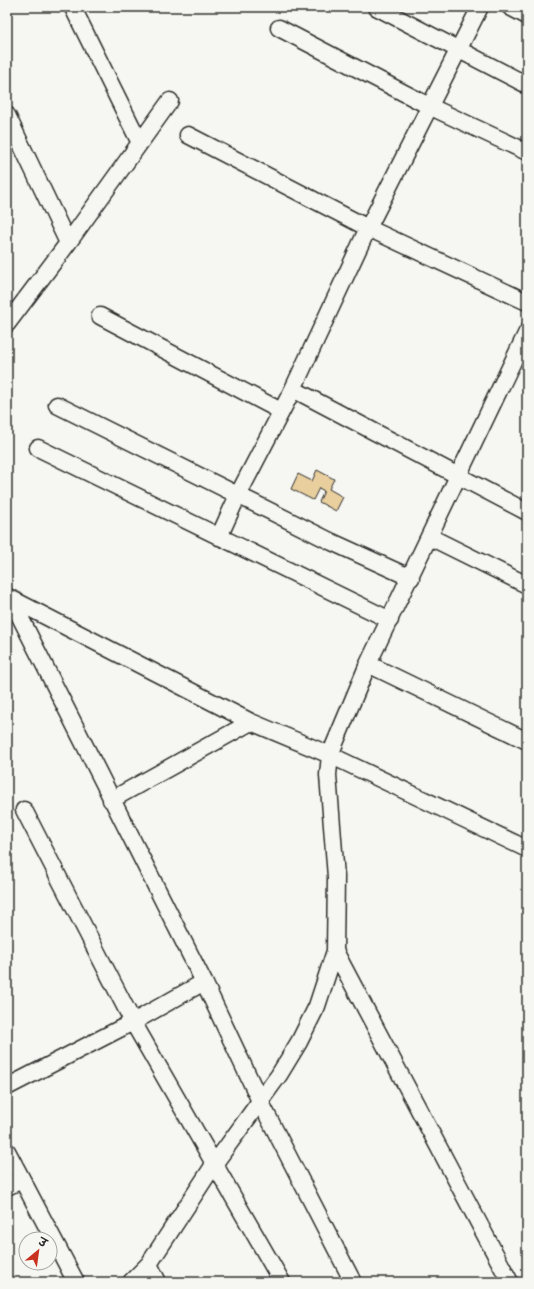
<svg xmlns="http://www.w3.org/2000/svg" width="534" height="1289" font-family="Mynerve,'Playpen Sans Deva',sans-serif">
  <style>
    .building { fill: #e9cf9e; stroke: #2b2b2b }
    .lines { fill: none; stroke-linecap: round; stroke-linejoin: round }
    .street-casing { stroke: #2b2b2b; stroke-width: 19 }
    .street { stroke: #f6f6f2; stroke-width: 16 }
  </style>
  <rect width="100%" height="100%" fill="#f6f6f2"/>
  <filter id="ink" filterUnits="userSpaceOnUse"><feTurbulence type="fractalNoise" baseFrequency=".025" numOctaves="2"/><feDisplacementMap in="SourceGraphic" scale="8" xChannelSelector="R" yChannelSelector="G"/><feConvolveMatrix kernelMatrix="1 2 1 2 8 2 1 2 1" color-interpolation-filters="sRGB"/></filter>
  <g filter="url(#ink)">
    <path class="building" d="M317,470L334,479L329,489L343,497L336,511L319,502L324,491L319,488L313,500L291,489L298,474L312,481Z"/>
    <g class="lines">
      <g class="street-casing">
        <path id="street" d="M376,7L527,85
          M510,7L527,16
          M73,8L140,143
          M279,28L431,107L527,152
          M7,115L68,243
          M188,135L368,228L527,302
          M100,316L281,411
          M7,324L68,243L170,101
          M293,389L527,512
          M57,405L332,542L411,578
          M38,448L390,620
          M219,537L238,495L293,389L368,228L480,7
          M430,537L527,585
          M8,597L251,722L330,755L527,849
          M11,599L204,982L260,1101L353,1282
          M368,664L527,741
          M111,800L251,722
          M24,810L133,1022L282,1282
          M335,951L510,1282
          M7,1087L133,1022L204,982
          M7,1151L76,1282
          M7,1187L21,1180
          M149,1264L158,1282
          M131,1282L149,1264L215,1163L279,1075L299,1042L317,1006L335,951L336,877L328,775L330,755L368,664L527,332"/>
      </g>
      <use href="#street" class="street"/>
    </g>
  </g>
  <rect width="534" height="1289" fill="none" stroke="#f6f6f2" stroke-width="24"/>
  <rect x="12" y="12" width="510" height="1265" fill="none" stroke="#2b2b2b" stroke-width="1.5" filter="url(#ink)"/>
  <g transform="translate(38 1251) rotate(29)"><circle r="19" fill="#f6f6f2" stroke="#a5a5a2"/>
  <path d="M0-3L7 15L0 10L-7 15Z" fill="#c8321e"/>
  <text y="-6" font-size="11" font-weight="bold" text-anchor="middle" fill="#2b2b2b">उ</text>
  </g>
</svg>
